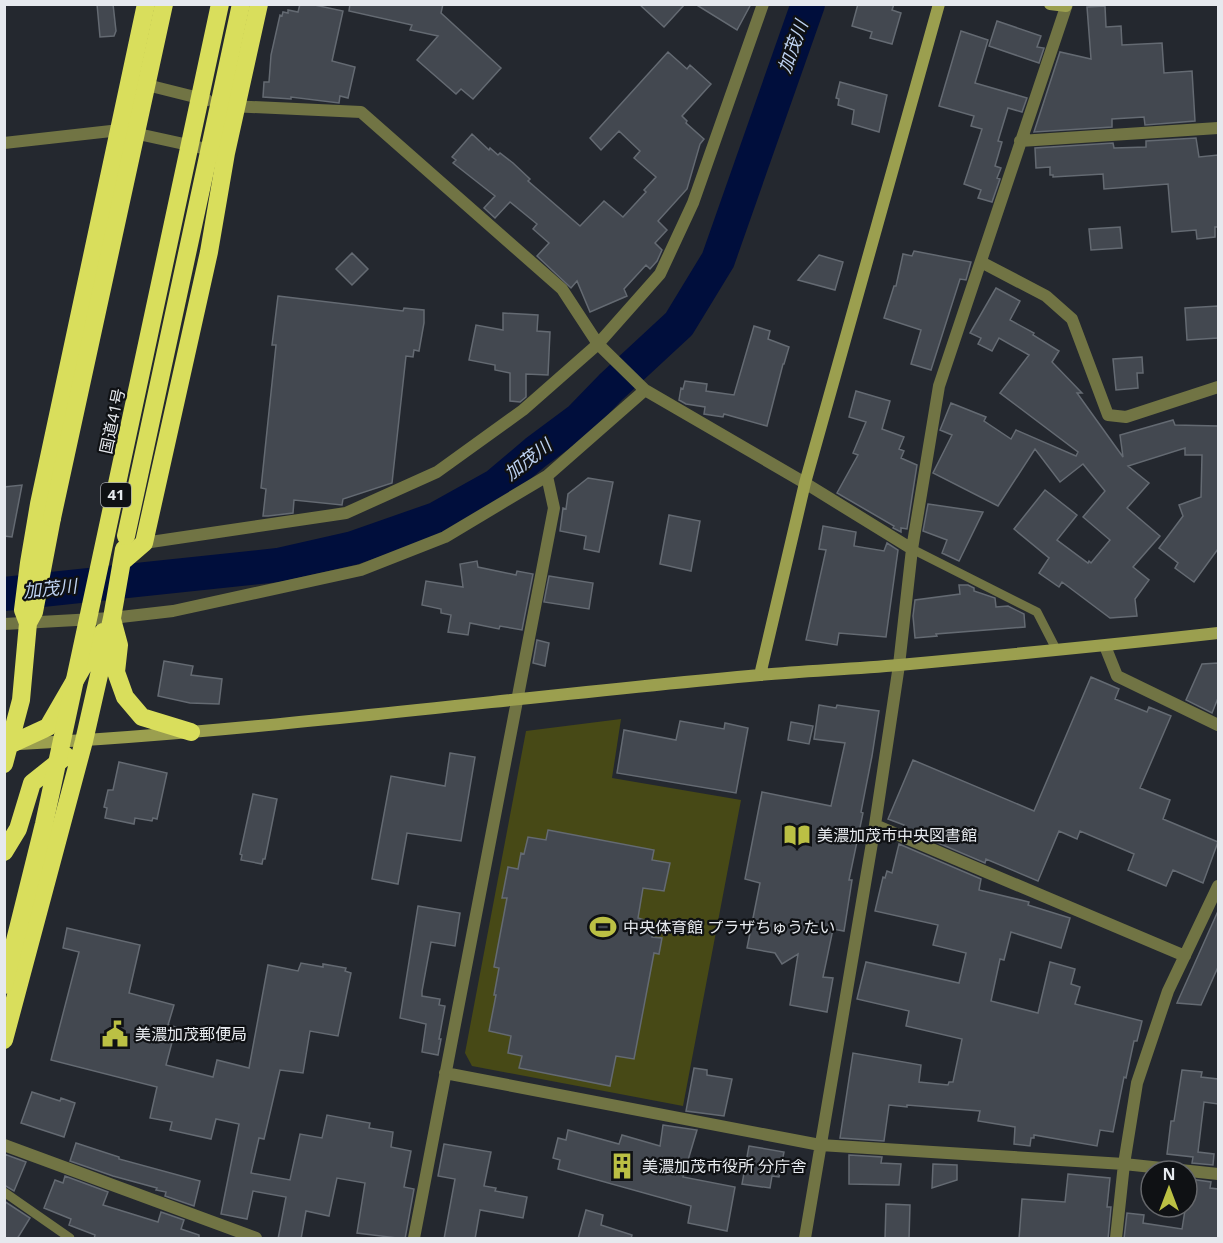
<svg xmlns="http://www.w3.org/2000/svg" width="1223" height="1243" font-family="'Open Sans','Noto Sans JP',sans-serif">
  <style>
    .green { fill: #474916 }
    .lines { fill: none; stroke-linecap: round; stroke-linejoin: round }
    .river { stroke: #000e3c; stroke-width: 34 }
    .building { fill: #434850; stroke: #646a72; stroke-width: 1.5 }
    .lane { stroke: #717444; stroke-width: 9 }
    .street { stroke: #717444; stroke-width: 12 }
    .secondary { stroke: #9b9f4f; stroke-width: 12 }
    .highway { stroke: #d9de5c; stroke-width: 18 }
    .highway-bridge { stroke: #d9de5c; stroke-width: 18 }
    .labels { text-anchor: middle; stroke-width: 4.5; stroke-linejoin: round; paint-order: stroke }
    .shield { fill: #0f1114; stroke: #a6a8ad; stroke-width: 1.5 }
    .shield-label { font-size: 15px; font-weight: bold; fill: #e6e9ee }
    .street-label { font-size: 16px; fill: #e6e9ee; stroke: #0f1114 }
    .poi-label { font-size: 16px; fill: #e6e9ee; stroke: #0f1114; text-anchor: start }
    .water-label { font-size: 18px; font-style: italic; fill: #bed2f1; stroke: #0f1114 }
  </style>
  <rect width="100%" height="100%" fill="#24282f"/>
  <path class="green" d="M621,719L612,778L741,800L683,1106L472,1066L465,1053L526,731Z"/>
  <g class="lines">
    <path class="river" d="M4,594L278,565L353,548L436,519L497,485L536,452L579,420L611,387L679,324L718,260L808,4"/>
  </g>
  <path class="building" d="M97,4H113L116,31L114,36L100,37Z
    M300,4H310L343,11L332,61L355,67L348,98L340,96L339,103L291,97V99L263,97L264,82H269L271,55L280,15L282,16L283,12L288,13V10L298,12Z
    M350,4H443L441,13L501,68L473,99L461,89L456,94L417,60L438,36L410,30L412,25L349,11Z
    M639,4H685L664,27Z
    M695,4H751L737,30Z
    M858,4H894L892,10L901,13L892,44L870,38L872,32L852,26Z
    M1105,6L1106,27L1121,26L1122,45L1162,43L1164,73L1192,71L1195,121L1145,125L1144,117L1112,119V127L1034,132L1060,52L1091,59L1087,7Z
    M997,21L1041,36L1037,47L1044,48L1039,63L989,46Z
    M961,31L988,40L975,83L1027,98L1022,112L1008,108L998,141L1002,142L995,166L1001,168L997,178L1000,179L992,202L978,198L981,190L964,184L982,129L971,126L974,116L939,106Z
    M668,52L687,69L690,65L711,84L682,116L687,121L686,123L704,139L700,144L687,189L658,221L667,230L655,243L662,250L657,261L650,269L646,265L624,289L627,296L590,312L577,281L571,288L537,256L549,243L533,229L537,224L510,202L495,218L484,208L495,196L453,163L456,160L452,157L472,134L489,150L490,148L498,155L500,153L513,163L530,179L528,181L580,226L604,201L623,217L646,192L644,190L656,177L634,158L640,151L619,131L601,150L590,138Z
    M840,82L887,95L879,132L852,124L854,110L838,105L839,99L836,98Z
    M1196,138L1199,157L1218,155V227H1215V237L1197,239L1196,230L1172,232L1168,184L1104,189L1103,174L1053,177V175H1050V167L1036,168L1035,148L1113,143L1114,148L1146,147V141Z
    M1120,227L1122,248L1091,250L1089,229Z
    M914,251L971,262L966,280L960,279L931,370L911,364L921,330L884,318L894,286H896L903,254L912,256Z
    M352,253L368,269L352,285L336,269Z
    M819,255L843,262L835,290L798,280Z
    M996,288L1020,301L1010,320L1034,333L1033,335L1059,351L1052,362L1082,393H1077L1123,457L1120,435L1173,420L1175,425L1218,426V549L1194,582L1175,568L1178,563L1159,548L1183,516L1179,505L1201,497L1202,455H1185V448L1128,466L1149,483L1127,508L1160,536L1133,567L1149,580L1135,599L1137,616L1110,618L1062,582L1059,587L1039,573L1049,558L1014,529L1045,490L1077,515L1057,540L1088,563L1089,561L1091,563L1110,540L1083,517L1105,491L1083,464L1060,482L1035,449L998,506L933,473L952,435L940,430L951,403L986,417L984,421L1011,439L1016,430L1076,456L1078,452L1000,393L1029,355L999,338L992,351L978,344L981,338L970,333Z
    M278,296L403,311L404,308L424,310V323L419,351L414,350L413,357L406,356L392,483L343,499L342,505L294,500L293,513L268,516H263L266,489L261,488L276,345H272Z
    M1218,306V338L1187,340L1185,308Z
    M503,313L538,315L537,331L550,332L548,375L526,374V397L520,402L510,401V373L495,370V365L469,360L476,325L503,330Z
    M754,326L770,331L768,339L789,347L784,364H783L767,426L724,414L723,417L704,414L705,407L686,404L679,400L681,388L683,389L685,381L707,384L706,391L734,395Z
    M1142,357L1143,373H1137L1138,388L1116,390L1113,359Z
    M856,391L890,401L882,429L904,437L899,449L904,451L901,458L917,465L907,529L901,528V532L893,528L894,526L837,493L858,455L853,453L866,422L849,417Z
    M588,478L613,482L599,552L584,549L586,536L560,531L563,508L566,509L568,494Z
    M22,485L12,537L4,536V487Z
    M928,504L983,512L959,561L942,553L947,540L923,531Z
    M669,515L700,521L691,571L660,564Z
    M823,526L856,532L854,546L884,551L887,543L898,550L886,637L839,633L837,645L806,640L826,550L819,549Z
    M477,561L478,567L516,575L517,571L533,574L522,630L500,626L499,629L470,623L468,635L448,632L451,615L441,613V609L422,605L426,581L463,587L460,564Z
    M549,576L593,583L589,609L544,602Z
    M959,585H968L974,588V591L995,598L996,607L1008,606L1024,614L1025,627L936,634L937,636L915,638L913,616L915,600L960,594Z
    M537,640L549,643L545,666L533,663Z
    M164,661L193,666L191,675L222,679L219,704L190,703L158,696Z
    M1218,663V698L1212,713L1186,700L1202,664Z
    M1091,677L1119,689L1115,699L1147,712L1149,707L1171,716L1140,788L1170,800L1163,819L1218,842L1203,883L1173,870L1166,886L1128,870L1134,854L1080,831L1077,839L1059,831L1038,881L986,859L985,863L903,828L904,825L888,819L913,760L1034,811Z
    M819,705L836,708L837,705L879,711L872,756L861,812L863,813L849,880H852L844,931L833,929L823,977L833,978L827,1012L790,1005L798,954L782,964L775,953L747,948L760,883L745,879L762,792L831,806L845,743L814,739Z
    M680,721L724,729L725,723L748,728L736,793L617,773L624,730L676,740Z
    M791,722L813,726L809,744L788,740Z
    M450,753L475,757L461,841L407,833L398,884L372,879L391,776L445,786Z
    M119,762L167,773L157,819L153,818L152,821L135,818L134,824L105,818L107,808L104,807L108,790H113Z
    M253,794L277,799L265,859H263L262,864L241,860L242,855L240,854Z
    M548,830L654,850L652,860L670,863L664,891L643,888L638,918L654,923L652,937L662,938L659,954L654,953L634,1059L616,1056L610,1086L519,1068L522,1056L508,1053L511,1036L489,1031L496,995H494L499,968L494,967L507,898H502L508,867L518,869L521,853L524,854L528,837L546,840Z
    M899,844L981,879L979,890L1029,902L1028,905L1070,918L1061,948L1011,932L1004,960L1000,959L991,1001L1038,1013L1050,962L1075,969L1071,984L1080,987L1075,1004L1142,1021L1137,1041H1134L1126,1078L1124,1077L1113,1132L1100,1130L1097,1146L1034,1135V1138H1031L1030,1146L1014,1144L1015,1127L978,1121L980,1111L907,1105V1107L889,1105L884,1141L840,1138L853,1053L921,1065L919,1082L948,1085L949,1082H953L962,1039L906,1026L909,1011L857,999L866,962L959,983L966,953L933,945L938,925L875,911L883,877L885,878L887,871L892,873Z
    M418,906L460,913L455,946L431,942L422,991V996L440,999L439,1005L445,1006L439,1039H441L438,1055L422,1052L426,1024L400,1018Z
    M1218,911V967L1201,1005L1177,1003Z
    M67,928L140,945L129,993L174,1005L168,1025L176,1027L166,1065L213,1077L217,1060L249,1068L268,965L298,971L301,963L323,967V964L346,968L345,971L351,973L338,1036L310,1031L303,1073L280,1070L264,1139L259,1138L251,1173L290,1180L300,1134L322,1138L327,1115L370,1123L369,1128L393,1132L391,1147L411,1151L404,1187L414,1189L405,1239L357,1233L365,1183L337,1178L329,1216L306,1211L301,1239H278L286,1197L253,1191L247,1219L221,1214L239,1124L216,1119L211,1139L170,1130L172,1122L150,1118L157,1087L51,1060L79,952L63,948Z
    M694,1068L707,1070V1075L732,1079L724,1116L686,1111Z
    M1182,1070L1202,1072L1201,1077L1218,1079V1104L1204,1102L1198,1152L1214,1154L1213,1165L1192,1163L1193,1157L1167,1154L1171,1121H1174Z
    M32,1092L60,1101L61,1098L75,1103L64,1137L21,1123Z
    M663,1125L697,1130L683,1177L735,1187L727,1231L688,1223L691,1206L558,1169L560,1160L553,1158L558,1138L566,1140L568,1130L619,1144L622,1135L660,1146Z
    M76,1143L119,1157V1159L200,1181L194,1206L165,1196L166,1192L156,1190L157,1188L113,1176L70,1161Z
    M444,1144L491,1152L484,1186L496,1188L495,1191L527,1197L523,1218L480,1210L475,1239H444L455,1179L438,1176Z
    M749,1146L784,1152L779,1177L772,1176L770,1188L742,1184Z
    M4,1154L26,1162L14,1191L4,1185Z
    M849,1155L882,1157L881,1163L901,1164L899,1185L849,1184Z
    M933,1164L957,1165V1180L932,1188Z
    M1068,1174L1110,1178L1107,1207H1111L1108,1239H1019L1022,1199L1065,1202Z
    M65,1176L108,1192L103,1205L158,1222L161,1212L184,1220L181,1229L199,1235V1239H94L95,1235L69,1225L71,1219L44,1208L55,1180L63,1183Z
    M1190,1179L1211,1182L1210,1188L1218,1189V1239H1124L1127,1213L1144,1215L1143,1223L1182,1229Z
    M4,1201L30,1218L17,1239H4Z
    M886,1204L910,1205L909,1239H885Z
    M586,1210L603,1215L601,1225L632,1235L631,1239H578Z"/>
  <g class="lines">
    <path class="lane" d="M912,549L1037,612L1056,649
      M4,1192L70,1238"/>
    <path class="street" d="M139,83L207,100
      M230,106L361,112L562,289L598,344L645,390L805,483L912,549
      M1020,141L1218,128
      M4,143L120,130L216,151
      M981,262L1046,296L1072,319L1108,415L1126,417L1218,387
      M144,543L346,513L437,472L523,410L598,344L660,274L693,203L763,4
      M4,624L112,618L173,611L361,570L445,537L547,476L645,390
      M1105,646L1117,676L1218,725
      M875,825L1185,956
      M445,1073L820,1145L1124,1164L1218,1174
      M4,1145L256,1238
      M414,1238L554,508L547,476
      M805,1238L875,825L899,665L912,549L939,386L1067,4
      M1116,1238L1124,1164L1137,1083L1168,991L1218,886"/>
    <path class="secondary" d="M1050,4L1066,6
      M760,675L805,483L939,4
      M19,744C267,731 513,697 760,675C807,671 853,669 899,665C1006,655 1112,645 1218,633"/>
    <path class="highway" d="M122,562L144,543L209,252L226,153L259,4
      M112,619L119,645L116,672L125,697L142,717L191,732
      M28,623L23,610L29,563L39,504L146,4
      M9,745L48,727L103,632
      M4,764L21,700L28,623L34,612L52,518
      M4,852L18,829L32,783L66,756
      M4,1040L84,741L112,618L124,549"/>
    <path class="highway-bridge" d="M52,518L164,4
      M126,536L241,4
      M4,985L44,824L220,4"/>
  </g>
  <defs>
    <g id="library-bare" transform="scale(2.07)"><path d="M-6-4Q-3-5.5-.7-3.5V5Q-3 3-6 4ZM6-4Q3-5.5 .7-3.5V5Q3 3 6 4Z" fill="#bbc044" stroke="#0f1114" stroke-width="2.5" paint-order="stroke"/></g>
    <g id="stadium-bare" transform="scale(2.07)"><path d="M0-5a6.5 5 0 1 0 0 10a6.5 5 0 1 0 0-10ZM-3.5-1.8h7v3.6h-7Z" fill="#bbc044" stroke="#0f1114" stroke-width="2.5" paint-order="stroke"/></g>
    <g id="civic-bare" transform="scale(2.07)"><path d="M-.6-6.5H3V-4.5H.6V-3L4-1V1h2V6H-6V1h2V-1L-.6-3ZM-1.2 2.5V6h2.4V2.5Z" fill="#bbc044" stroke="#0f1114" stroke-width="2.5" paint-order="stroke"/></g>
    <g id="building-bare" transform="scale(2.07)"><path d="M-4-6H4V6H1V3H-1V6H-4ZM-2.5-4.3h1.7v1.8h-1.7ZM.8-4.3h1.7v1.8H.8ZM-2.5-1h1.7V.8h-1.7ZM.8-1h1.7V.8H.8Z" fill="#bbc044" stroke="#0f1114" stroke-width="2.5" paint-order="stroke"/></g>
  </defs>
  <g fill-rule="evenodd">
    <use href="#library-bare" x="797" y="835"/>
    <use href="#stadium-bare" x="603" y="927"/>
    <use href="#civic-bare" x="115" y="1034"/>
    <use href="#building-bare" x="622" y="1166"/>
  </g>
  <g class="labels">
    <rect class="shield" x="101" y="483" width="30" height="24" rx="4.5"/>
    <g class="shield-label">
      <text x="116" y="500">41</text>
    </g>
    <g class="street-label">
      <text transform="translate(112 421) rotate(-78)" y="6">国道41号</text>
    </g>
    <g class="poi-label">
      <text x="817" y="841">美濃加茂市中央図書館</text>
      <text x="623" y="933">中央体育館 プラザちゅうたい</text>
      <text x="135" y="1040">美濃加茂郵便局</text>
      <text x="642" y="1172">美濃加茂市役所 分庁舎</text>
    </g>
    <g class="water-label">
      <text transform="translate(793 47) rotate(-70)" y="6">加茂川</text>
      <text transform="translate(528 460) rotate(-38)" y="6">加茂川</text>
      <text transform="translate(50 589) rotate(-6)" y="6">加茂川</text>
    </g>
  </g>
  <rect width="1223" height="1243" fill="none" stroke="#e6e9ee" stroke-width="12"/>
  <g transform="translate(1169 1189)"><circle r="28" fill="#0f1114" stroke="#65676b" stroke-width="1.5"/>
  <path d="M0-4.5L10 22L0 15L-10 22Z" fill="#bbc044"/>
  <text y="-9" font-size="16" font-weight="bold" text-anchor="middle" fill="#e6e9ee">N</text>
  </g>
</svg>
